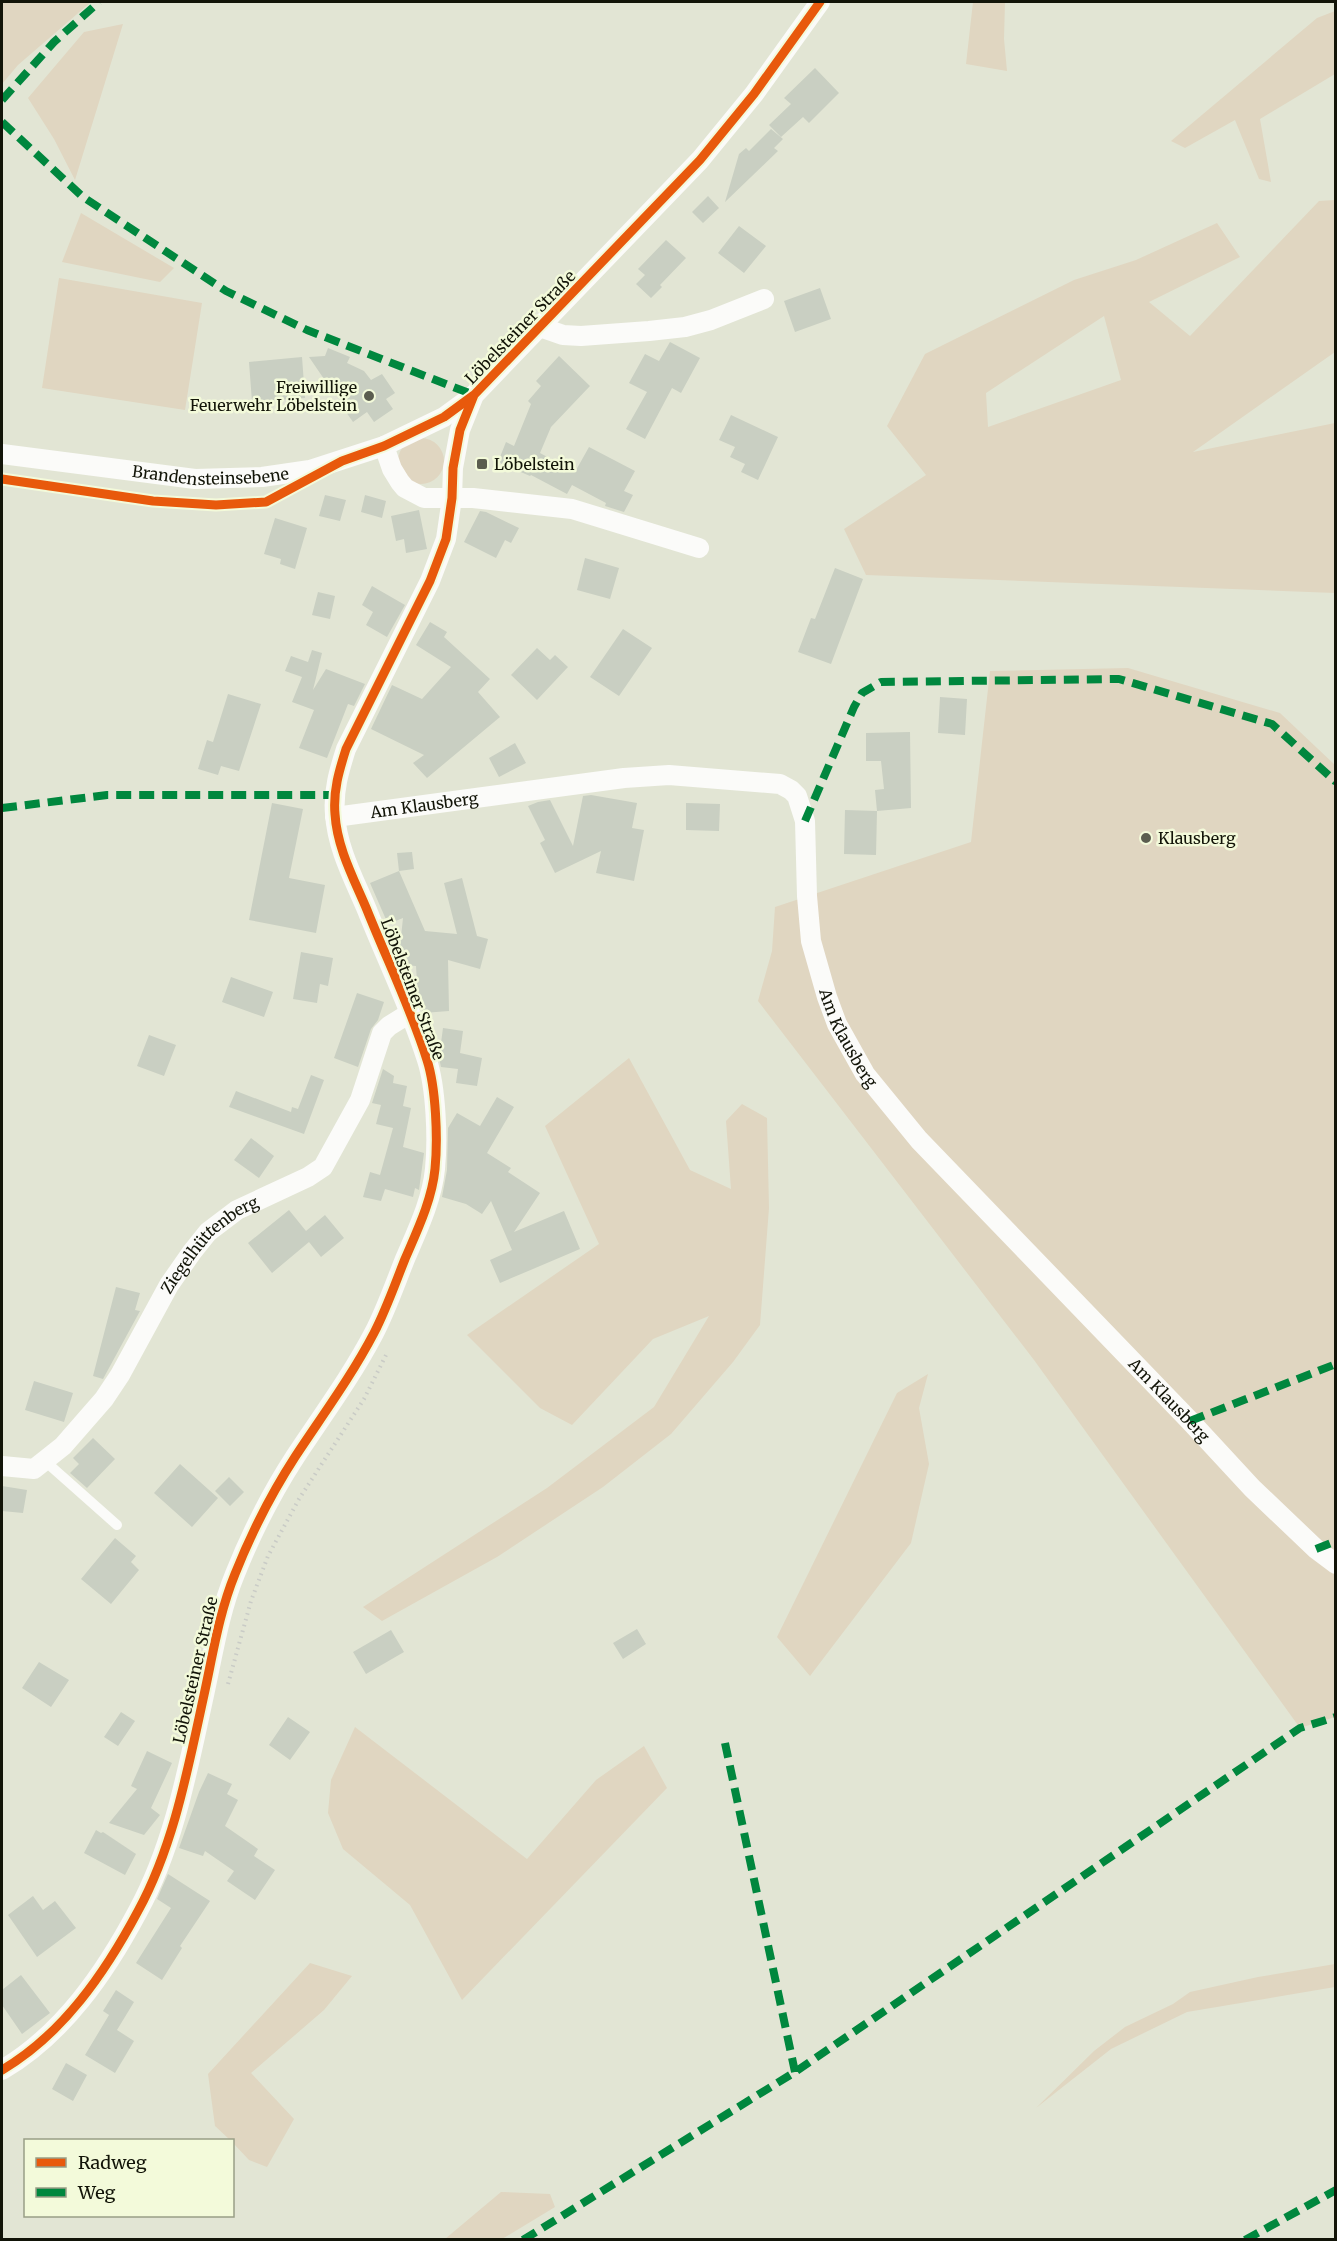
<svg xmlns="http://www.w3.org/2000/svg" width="1337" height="2241" font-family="Merriweather,serif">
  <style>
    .green { fill: #e0d6c1; fill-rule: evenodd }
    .building { fill: #c9cfc2 }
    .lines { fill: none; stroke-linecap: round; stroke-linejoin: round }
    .path { stroke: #c9cbc6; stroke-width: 4; stroke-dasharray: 1.5 4.5; stroke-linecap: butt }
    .service { stroke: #fbfbf9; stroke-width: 10 }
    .minor { stroke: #fbfbf9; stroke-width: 20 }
    .quiet { stroke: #00873e; stroke-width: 8; stroke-dasharray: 15 8; stroke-linecap: butt }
    .cycleway-casing { stroke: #f3fada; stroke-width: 13 }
    .cycleway { stroke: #e8590c; stroke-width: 9 }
    .poi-dot { fill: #5b5d4f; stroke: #f3fada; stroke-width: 2 }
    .labels { text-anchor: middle; stroke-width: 5; stroke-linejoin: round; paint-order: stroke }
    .street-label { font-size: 16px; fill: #121408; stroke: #f3fada }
    .poi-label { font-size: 16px; fill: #121408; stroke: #f3fada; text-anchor: start }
  </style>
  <rect width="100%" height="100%" fill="#e2e5d4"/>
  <path class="green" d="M2,2H91L18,65L2,84Z
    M973,2H1005L1004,39L1007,71L966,64Z
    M1335,11V74L1260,119L1271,182L1259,179L1235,120L1185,148L1171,141L1317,18Z
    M123,24L75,180L54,139L28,98L84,32Z
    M1335,200V352L1193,452L1335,423V593L866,575L844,529L926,475L887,426L925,354L1074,280L1136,260L1217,223L1240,257L1149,302L1190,336L1319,201ZM1104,316L1121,380L988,427L986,393Z
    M81,213L174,268L160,282L62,262Z
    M59,278L202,303L185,410L42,388Z
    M398 461a23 23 0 1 1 46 0a23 23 0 1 1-46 0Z
    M1128,668L1280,713L1335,765V1717L1300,1728L1034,1360L758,1001L772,951L775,907L971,842L990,671Z
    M629,1058L690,1170L731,1189L726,1121L742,1104L767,1118L769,1208L760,1325L733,1362L671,1434L603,1487L497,1557L382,1621L363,1607L547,1488L654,1407L709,1316L653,1339L572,1425L540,1408L467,1335L599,1244L545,1126Z
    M928,1374L919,1408L929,1464L911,1543L810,1676L777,1637L897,1393Z
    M355,1727L527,1859L596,1780L644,1746L667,1788L462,2000L410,1905L343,1849L328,1813L331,1780Z
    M310,1963L352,1976L324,2010L251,2073L294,2119L267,2167L249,2160L233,2143L232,2140H230L215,2126L208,2074Z
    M1335,1964V1987L1187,2012L1111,2049L1036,2108L1094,2051L1125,2027L1173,2004L1190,1992L1258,1977Z
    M501,2192L550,2194L555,2207L502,2239H445Z"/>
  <path class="building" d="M815,68L839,93L809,123L803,117L781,137L769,125L791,104L784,98Z
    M771,129L783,139L774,148L778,151L725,202L739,154L746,148L749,151Z
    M708,196L719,208L703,223L692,212Z
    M739,226L766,246L744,273L718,253Z
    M666,240L686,258L660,285L662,287L651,298L636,284L645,275L638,269Z
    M820,288L831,319L795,332L784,301Z
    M670,342L700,358L681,393L672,388L645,439L626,429L647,392L629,383L645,354L659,361Z
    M328,348L350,357L347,363L364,371L371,380L382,374L395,393L386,399L393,409L374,422L367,412L353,422L339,402L352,393L324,379L309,357L325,356Z
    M559,356L590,386L551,427L540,453L575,472L589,447L635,471L624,491L633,495L624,512L605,506L606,503L572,485L567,494L531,475L530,476L498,462L506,442L514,446L531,404L528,401L541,386L536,381Z
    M302,357L305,398L252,402L249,362Z
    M731,415L778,437L758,480L741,472L745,464L730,457L735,447L719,440Z
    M325,495L346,500L340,521L319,516Z
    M365,495L386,501L382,518L361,512Z
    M419,510L427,549L406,553L404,539L396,541L391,516Z
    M480,511L486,512L519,528L511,543L505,540L496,558L464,542Z
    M275,518L307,528L295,569L280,564L281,559L264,554Z
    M585,558L619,568L610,599L577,590Z
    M835,568L863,579L831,664L798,652L811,618L815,619Z
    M372,586L405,605L387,637L366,625L373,612L362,605Z
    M318,592L335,596L330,619L312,615Z
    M430,622L447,632L444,637L490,679L478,692L500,717L427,778L413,763L424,755L371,729L392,685L422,699L451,667L416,645Z
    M623,629L652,648L619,696L590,677Z
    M537,648L550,660L555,655L568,667L537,700L511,675Z
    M312,650L322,653L313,690L326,669L365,684L354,706L348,704L327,758L299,748L314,710L292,702L302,677L285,671L291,656L308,662Z
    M228,694L261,704L239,771L221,766L218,775L198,769L207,740L213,742Z
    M940,697L967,699L965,735L938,733Z
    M910,732L911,808L877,811L875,790L884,789L881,761H866V733Z
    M515,743L526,763L499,777L489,758Z
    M591,795L637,803L632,828L644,830L634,881L596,873L601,851L555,873L540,843L545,840L528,806L538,802L550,800L573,846L583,796Z
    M272,803L303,809L289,878L325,885L316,933L249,920Z
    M686,803L720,804L719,831L686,830Z
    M845,810L877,811L876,855L844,854Z
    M412,852L414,869L399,871L397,853Z
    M399,871L425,931L457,934L444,883L462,878L477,936L488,939L480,969L448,960L449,1011L423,1013L418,1000L416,966L403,965L399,956L403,918L388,924L370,883Z
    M301,952L333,958L328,986L320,984L317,1003L293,999Z
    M231,977L273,992L264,1017L222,1002Z
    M357,993L384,1002L378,1020L371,1029L358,1067L334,1058Z
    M443,1028L463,1031L460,1053L482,1058L477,1086L456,1083L458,1069L441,1067L439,1058Z
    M149,1035L176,1045L164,1076L137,1066Z
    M383,1069L394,1076L393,1083L407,1086L403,1106L411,1108L403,1147L424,1153L419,1190L415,1188L413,1197L385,1189L381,1201L363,1197L370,1172L380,1175L393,1128L376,1124L381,1105L372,1103Z
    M311,1075L324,1080L304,1134L229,1107L236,1091L291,1112L292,1107L298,1109Z
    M497,1097L514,1107L487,1153L511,1168L508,1172L540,1193L514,1232L564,1211L580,1249L500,1283L490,1260L512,1250L491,1201L482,1214L466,1204L442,1197L447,1170L448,1128L457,1113L480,1126Z
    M251,1138L274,1156L259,1178L234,1160Z
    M289,1210L306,1231L325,1215L344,1238L321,1257L309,1242L272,1273L248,1243Z
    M116,1287L140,1293L135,1310L140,1311L103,1379L93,1376Z
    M34,1381L73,1393L64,1422L25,1410Z
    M93,1438L115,1459L87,1488L70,1473L79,1464L73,1458Z
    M180,1464L218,1498L192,1527L154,1493Z
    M229,1477L244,1492L230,1506L215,1491Z
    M2,1486L27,1490L23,1513L2,1511Z
    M115,1538L136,1556L131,1562L139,1570L111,1604L81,1579Z
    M637,1629L646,1644L623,1659L613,1643Z
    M391,1630L404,1652L366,1674L353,1652Z
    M39,1662L69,1680L51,1707L22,1688Z
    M121,1712L135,1721L118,1746L104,1737Z
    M288,1717L310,1732L290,1760L269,1745Z
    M147,1751L172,1763L151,1808L160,1815L144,1835L109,1823L137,1789L131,1786Z
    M208,1773L232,1784L227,1794L238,1800L225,1826L258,1849L254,1856L275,1870L255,1900L227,1881L234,1871L205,1851L203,1856L179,1848L199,1792Z
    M96,1830L101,1833L103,1832L136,1854L125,1875L84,1853Z
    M168,1874L210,1901L180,1946L182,1948L162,1980L136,1963L171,1908L157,1899Z
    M33,1896L43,1910L55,1901L76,1928L37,1957L8,1915Z
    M21,1975L50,2013L22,2034L2,2005V1990Z
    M116,1990L134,2002L117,2030L134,2041L115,2073L85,2055L109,2015L103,2011Z
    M66,2063L87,2075L73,2101L52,2089Z"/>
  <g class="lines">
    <path class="path" d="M228,1684L251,1601L268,1556L299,1499L364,1399L386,1355"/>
    <path class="service" d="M46,1462L117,1525"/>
    <g class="minor">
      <path d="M540,327L563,335L581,336L649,331L685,327L711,320L764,299"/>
      <path d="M384,446L392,469L400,482L405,488L424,498H473L572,509L699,548"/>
      <path id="s1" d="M2,454L195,479L262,477L310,470L384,446L444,417L474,395"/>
      <path id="s2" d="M335,817L624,778L669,775L780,784L791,790L797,796L805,821L807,896L811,941L827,997L837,1024L865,1074L919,1140L1190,1421L1252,1488L1316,1549L1336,1564"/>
      <path id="s3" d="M2,1466L34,1469L63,1446L104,1399L120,1375L169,1285L192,1252L208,1232L237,1210L308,1177L323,1167L360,1100L382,1033L389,1026L410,1013"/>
      <path d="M2,2070C63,2034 105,1973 138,1911C174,1845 188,1768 204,1695C213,1654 219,1613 235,1574C251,1534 271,1494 295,1457C322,1416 351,1377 374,1333C386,1310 395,1284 405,1259C417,1231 432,1200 435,1169C438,1139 436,1088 427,1060C411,1009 387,960 367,910C354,879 337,848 335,814C333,791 339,771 346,749L430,581L446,539L452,498L453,468L460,430L474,395L700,160L754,94L820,2"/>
    </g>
    <path class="quiet" d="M2,100L54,42L99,2
      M2,122L83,197L226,291L307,330L474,395
      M2,808L107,795H335
      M805,821L854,707L862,693L881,682L1119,679L1272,724L1336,782
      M1190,1421L1336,1364
      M1316,1549L1336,1541
      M725,1743L795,2072
      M523,2240L795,2072L1300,1728L1336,1717
      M1245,2240L1336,2190"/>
    <g class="cycleway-casing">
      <path id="cycleway" d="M2,479L153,501L216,505L266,502L342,461L384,446L444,417L474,395
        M2,2070C63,2034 105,1973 138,1911C174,1845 188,1768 204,1695C213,1654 219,1613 235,1574C251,1534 271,1494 295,1457C322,1416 351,1377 374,1333C386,1310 395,1284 405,1259C417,1231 432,1200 435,1169C438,1139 436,1088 427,1060C411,1009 387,960 367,910C354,879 337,848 335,814C333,791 339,771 346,749L430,581L446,539L452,498L453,468L460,430L474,395L700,160L754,94L820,2"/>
    </g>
    <use href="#cycleway" class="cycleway"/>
  </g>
  <g class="poi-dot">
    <circle cx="369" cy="396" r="6"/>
    <rect x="476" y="458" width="12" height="12" rx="3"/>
    <circle cx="1146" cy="838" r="6"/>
  </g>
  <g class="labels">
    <g class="street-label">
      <text transform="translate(520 327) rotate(-46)" y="6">Löbelsteiner Straße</text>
      <text dy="6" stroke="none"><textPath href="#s1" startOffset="210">Brandensteinsebene</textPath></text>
      <text dy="6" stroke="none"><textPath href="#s2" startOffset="90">Am Klausberg</textPath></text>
      <text transform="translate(413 989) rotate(69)" y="6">Löbelsteiner Straße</text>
      <text dy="6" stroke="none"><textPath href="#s2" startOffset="720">Am Klausberg</textPath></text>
      <text dy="6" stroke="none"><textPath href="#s3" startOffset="321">Ziegelhüttenberg</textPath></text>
      <text dy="6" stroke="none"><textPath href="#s2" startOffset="1206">Am Klausberg</textPath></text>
      <text transform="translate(195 1670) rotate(-77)" y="6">Löbelsteiner Straße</text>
    </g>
    <g class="poi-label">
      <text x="357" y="393" text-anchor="end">Freiwillige<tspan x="357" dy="18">Feuerwehr Löbelstein</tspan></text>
      <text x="494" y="470">Löbelstein</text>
      <text x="1158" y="844">Klausberg</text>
    </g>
  </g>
  <rect width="1337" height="2241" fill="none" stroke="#121408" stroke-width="6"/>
  <rect x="24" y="2139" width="210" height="78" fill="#f3fada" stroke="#999e86" stroke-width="1.5"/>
  <rect x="36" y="2158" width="30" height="9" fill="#e8590c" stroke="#999e86" stroke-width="1.5"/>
  <text x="78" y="2169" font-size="18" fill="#121408">Radweg</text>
  <rect x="36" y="2188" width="30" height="9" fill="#00873e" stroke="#999e86" stroke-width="1.5"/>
  <text x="78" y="2199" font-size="18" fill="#121408">Weg</text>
</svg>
